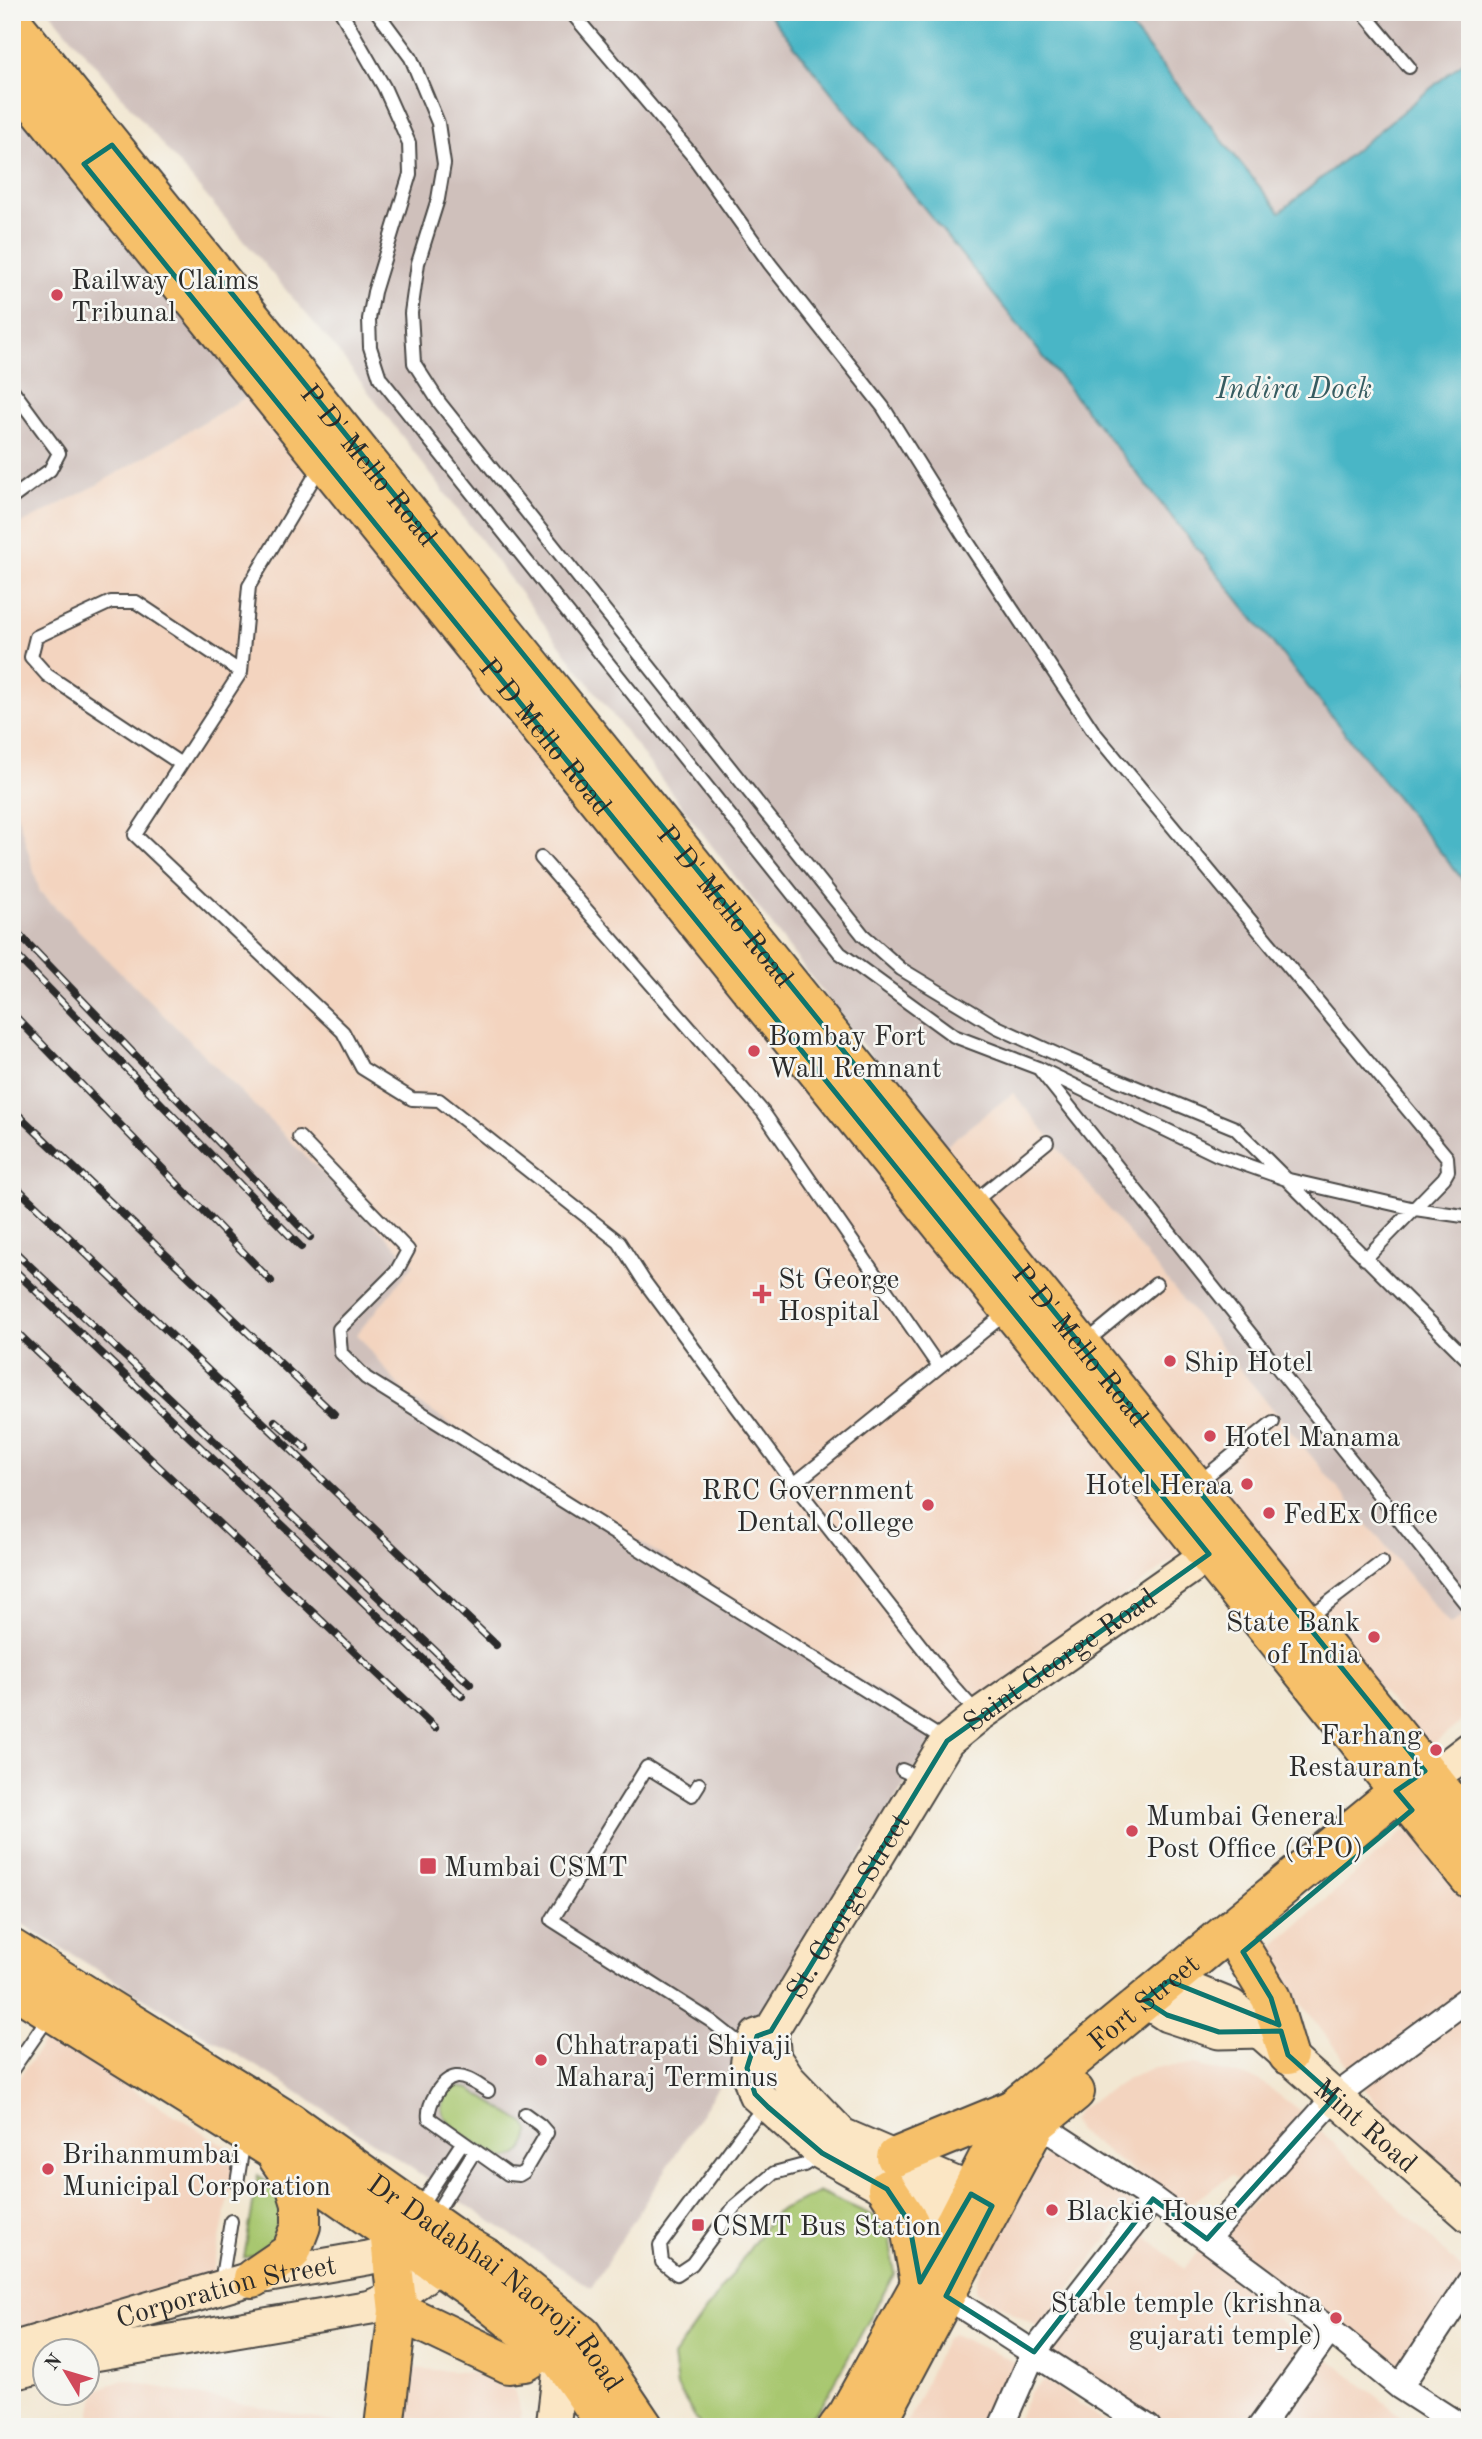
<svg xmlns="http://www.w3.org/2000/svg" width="1482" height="2439" font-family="'Old Standard TT',serif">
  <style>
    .built { fill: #f3d4bf }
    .industrial { fill: #cfc0bb }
    .green { fill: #a8c76f; stroke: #6a794d; stroke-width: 2 }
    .water { fill: #4ab6c6; stroke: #3a7078; stroke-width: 2 }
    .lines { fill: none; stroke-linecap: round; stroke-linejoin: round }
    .lane-casing { stroke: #494744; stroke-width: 16 }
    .street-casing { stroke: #494744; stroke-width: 28 }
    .secondary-casing { stroke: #494744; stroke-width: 37 }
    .primary-casing { stroke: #494744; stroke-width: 42 }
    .lane { stroke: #fff; stroke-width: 12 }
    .street { stroke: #fff; stroke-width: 24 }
    .secondary { stroke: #fbe6c4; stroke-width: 33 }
    .primary { stroke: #f6c06b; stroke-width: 38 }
    .rail-casing { stroke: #2b2b2b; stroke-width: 8 }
    .rail { stroke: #f6f6f2; stroke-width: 5; stroke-dasharray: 16; stroke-linecap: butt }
    .marked { fill: none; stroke: #0f766e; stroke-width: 5; stroke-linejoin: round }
    .poi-dot { fill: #d1495b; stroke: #f6f6f2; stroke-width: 2.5 }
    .labels { text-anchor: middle; stroke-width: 5; stroke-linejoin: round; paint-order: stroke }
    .poi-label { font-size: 28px; fill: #2b2b2b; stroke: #f6f6f2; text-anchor: start }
    .street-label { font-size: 28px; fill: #2b2b2b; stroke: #f6f6f2 }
    .water-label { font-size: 30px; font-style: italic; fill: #365c61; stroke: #f6f6f2 }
  </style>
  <rect width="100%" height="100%" fill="#f6f6f2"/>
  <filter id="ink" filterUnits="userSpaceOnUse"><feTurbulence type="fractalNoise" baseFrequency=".0143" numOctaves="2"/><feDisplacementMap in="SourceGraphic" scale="14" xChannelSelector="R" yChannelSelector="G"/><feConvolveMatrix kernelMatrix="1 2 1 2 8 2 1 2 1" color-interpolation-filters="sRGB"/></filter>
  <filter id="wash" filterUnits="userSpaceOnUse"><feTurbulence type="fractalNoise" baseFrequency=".00686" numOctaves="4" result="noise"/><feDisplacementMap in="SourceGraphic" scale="28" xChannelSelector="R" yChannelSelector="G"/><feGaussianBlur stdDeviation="1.57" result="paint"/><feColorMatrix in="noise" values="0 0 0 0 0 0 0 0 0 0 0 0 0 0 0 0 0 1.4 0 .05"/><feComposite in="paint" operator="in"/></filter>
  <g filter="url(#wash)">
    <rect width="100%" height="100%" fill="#f2e7d2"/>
    <path class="built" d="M258,390L1193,1546L939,1729L408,1397L357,1334L414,1264L40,892L12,796V529L95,486Z
      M1013,1093L1450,1625L1470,1611V1715L1428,1748L941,1149Z
      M1405,1830L1421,1838L1470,1898V2199L1404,2140L1269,1960L1273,1946Z
      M47,2037L230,2149L237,2161L213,2271L198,2285L12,2337V2088Z
      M1195,2065L1259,2080L1308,2117L1245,2186L1232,2175L1183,2208L1078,2131L1072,2121L1078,2110L1128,2079L1154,2067Z
      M1320,2130L1470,2277L1397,2382L1221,2237Z
      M1053,2153L1133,2204L1040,2328L976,2292V2280L1042,2157Z
      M1142,2232L1184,2269L1201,2248L1305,2344L1250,2427H1168L1053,2354L1049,2338Z
      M953,2334L1017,2363L989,2427H905L946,2338Z
      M1322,2353L1384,2402L1412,2427H1272Z
      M408,2368L491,2374L514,2390L521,2414L520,2427H399Z
      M123,2380L358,2427H89L96,2390Z
      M1045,2380L1113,2427H1014L1030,2392Z"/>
    <path class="industrial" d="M50,12H1470V1611L1450,1625L1013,1093L941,1149L336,349Z
      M12,91L258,390L95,486L12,529Z
      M12,796L40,892L414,1264L357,1334L408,1397L939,1729L725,2076L591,2288L287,2085L12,1918Z"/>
    <path class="green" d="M456,2087L470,2089L525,2124L530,2132C527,2148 520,2159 502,2158C478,2143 415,2117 456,2087Z
      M258,2175L282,2191L290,2223L267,2252L244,2258Z
      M820,2192L876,2217L890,2240L894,2274L823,2404L802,2427H701L677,2387L673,2357L775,2213Z"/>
    <path class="water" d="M767,12H1119L1280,212L1470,56V889Z"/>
  </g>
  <g filter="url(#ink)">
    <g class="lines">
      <g class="lane-casing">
        <path id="lane" d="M341,12L384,87L409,143L410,174L374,292L369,319L370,347L380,378L840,953L954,1036L1038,1068L1218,1155L1289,1180L1415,1209L1470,1217
          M377,12L411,58L438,123L444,164L438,199L418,263L411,313L414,363L439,402L863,935L901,969L997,1027L1067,1059L1235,1128L1470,1362
          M571,12L693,156L770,264L883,407L963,535L1093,731L1447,1157L1448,1171L1444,1178L1365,1259
          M1363,12L1409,67
          M12,389L59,453L50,470L12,498
          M322,464L249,586L241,672L135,835L343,1032L362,1068L412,1099L439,1100L619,1242L644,1281L794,1484L950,1683L978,1714
          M181,764L47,675L31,657L36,637L111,602H136L241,672
          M541,858L763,1112L939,1367
          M1040,1070L1470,1609
          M299,1137L408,1250L396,1272L339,1329L341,1353L366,1378L945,1740
          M971,1204L1047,1142
          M1086,1342L1156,1284
          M1198,1483L1273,1422
          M794,1484L1006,1313
          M1307,1619L1382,1562
          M902,1770L922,1779
          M699,1784L692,1795L647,1767L552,1920L711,2021L749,2051
          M12,2070L50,2015
          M488,2091C479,2086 467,2076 456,2077C441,2079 427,2105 429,2118L508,2174L519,2175L524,2172L547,2133L540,2125L525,2114
          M768,2107L758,2114L742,2134L660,2245L662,2262L677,2274L692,2264L735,2206L774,2173L804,2165L821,2154
          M237,2183L244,2139
          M419,2208L462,2143
          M433,2218L474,2152
          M221,2283L231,2221"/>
      </g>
      <g class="street-casing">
        <path id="street" d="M1037,2123L1153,2199L1330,2330L1400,2387L1462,2427
          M1207,2239L1335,2097L1470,1997
          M946,2296L1148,2427
          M1400,2387L1470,2281
          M1001,2427L1034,2352L1153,2199
          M1260,2427L1330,2330"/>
      </g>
      <g class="secondary-casing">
        <g id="secondary">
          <path d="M1425,1771L1449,1765L1470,1749"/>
          <path id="s1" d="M1169,1981L1231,2006L1470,2216"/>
          <path d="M1144,2000L1167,2015L1219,2032L1262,2031"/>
          <path id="s2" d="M771,2031L947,1741L979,1715L1209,1554"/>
          <path d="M771,2031L774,2058L788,2079L842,2135L970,2190L987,2215L956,2220L887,2189L822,2153L755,2094L747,2068L749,2052L757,2036Z"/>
          <path id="s3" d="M12,2349L253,2278L367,2258L412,2247L415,2243"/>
          <path d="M88,2355L371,2307C403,2295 435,2272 454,2245"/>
          <path d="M12,2373L46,2365"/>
          <path d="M553,2427L561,2360"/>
        </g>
      </g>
      <g class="primary-casing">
        <g id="primary">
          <path id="s4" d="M12,22L1470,1826"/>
          <path id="s5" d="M12,75L1470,1879"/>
          <path id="s6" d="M12,1949L288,2121L458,2241L487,2258L582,2335L644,2427"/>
          <path d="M1243,1952L1271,1998L1288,2055"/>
          <path d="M12,1987L270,2148L472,2289L561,2360L608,2427"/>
          <path d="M896,2157L1013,2109"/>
          <path d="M887,2189L909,2222L920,2282"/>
          <path d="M253,2278L291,2252L301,2226V2204L294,2181L278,2158"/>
          <path d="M398,2311L509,2364L525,2362L546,2349"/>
          <path d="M384,2427L398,2311L389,2231"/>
          <path id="s7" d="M838,2427L848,2414L956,2220L1013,2109L1417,1776"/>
          <path d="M875,2427L1037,2123L1075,2092"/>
        </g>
      </g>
      <use href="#lane" class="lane"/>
      <use href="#street" class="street"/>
      <use href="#secondary" class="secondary"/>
      <use href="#primary" class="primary"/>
      <g class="rail-casing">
        <path id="rail" d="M12,927L310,1237
          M12,951L301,1247
          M12,1013L271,1281
          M12,1109L334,1414
          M12,1183L496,1645
          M12,1249L470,1684
          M12,1268L462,1696
          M12,1328L435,1728
          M275,1421L307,1449"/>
      </g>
      <use href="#rail" class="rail"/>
    </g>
  </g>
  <path class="marked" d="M112,145L1425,1771L1396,1791L1412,1810L1243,1952L1271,1998L1279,2025L1169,1981L1144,2000L1167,2015L1219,2032L1281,2031L1288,2055L1335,2097L1207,2239L1153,2199L1034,2352L946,2296L992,2206L971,2194L920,2282L909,2222L887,2189L822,2153L768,2107L755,2094L747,2068L757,2036L771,2031L947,1741L1209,1554L84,164Z"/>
  <g class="poi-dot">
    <circle cx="57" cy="295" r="7"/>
    <circle cx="754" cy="1051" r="7"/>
    <path d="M758.5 1283.5h7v7h7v7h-7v7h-7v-7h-7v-7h7z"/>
    <circle cx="1170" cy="1361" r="7"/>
    <circle cx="1210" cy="1436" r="7"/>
    <circle cx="1247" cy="1484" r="7"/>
    <circle cx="928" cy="1505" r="7"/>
    <circle cx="1269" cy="1513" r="7"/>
    <circle cx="1374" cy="1637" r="7"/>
    <circle cx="1436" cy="1750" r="7"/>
    <circle cx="1132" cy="1831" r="7"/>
    <rect x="419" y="1857" width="18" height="18" rx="3.5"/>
    <circle cx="541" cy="2060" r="7"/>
    <circle cx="48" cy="2169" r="7"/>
    <circle cx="1052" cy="2210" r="7"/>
    <rect x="691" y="2218" width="14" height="14" rx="3.5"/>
    <circle cx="1336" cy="2318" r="7"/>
  </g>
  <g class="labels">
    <g class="poi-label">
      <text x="71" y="289">Railway Claims<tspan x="71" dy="32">Tribunal</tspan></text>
      <text x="768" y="1045">Bombay Fort<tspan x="768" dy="32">Wall Remnant</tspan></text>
      <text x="778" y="1288">St George<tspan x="778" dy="32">Hospital</tspan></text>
      <text x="1184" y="1371">Ship Hotel</text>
      <text x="1224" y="1446">Hotel Manama</text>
      <text x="1233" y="1494" text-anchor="end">Hotel Heraa</text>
      <text x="914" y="1499" text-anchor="end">RRC Government<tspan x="914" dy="32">Dental College</tspan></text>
      <text x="1283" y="1523">FedEx Office</text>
      <text x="1360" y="1631" text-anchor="end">State Bank<tspan x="1360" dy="32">of India</tspan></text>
      <text x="1422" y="1744" text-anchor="end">Farhang<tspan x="1422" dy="32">Restaurant</tspan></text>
      <text x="1146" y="1825">Mumbai General<tspan x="1146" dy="32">Post Office (GPO)</tspan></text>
      <text x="444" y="1876">Mumbai CSMT</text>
      <text x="555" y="2054">Chhatrapati Shivaji<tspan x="555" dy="32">Maharaj Terminus</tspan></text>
      <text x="62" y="2163">Brihanmumbai<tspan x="62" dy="32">Municipal Corporation</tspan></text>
      <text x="1066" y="2220">Blackie House</text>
      <text x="712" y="2235">CSMT Bus Station</text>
      <text x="1322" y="2312" text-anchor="end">Stable temple (krishna<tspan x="1322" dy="32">gujarati temple)</tspan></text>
    </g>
    <g class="street-label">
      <text dy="10" stroke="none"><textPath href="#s4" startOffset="569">P D' Mello Road</textPath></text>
      <text dy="10" stroke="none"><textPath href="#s5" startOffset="850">P D Mello Road</textPath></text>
      <text dy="10" stroke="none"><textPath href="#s4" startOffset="1136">P D' Mello Road</textPath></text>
      <text dy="10" stroke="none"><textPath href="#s4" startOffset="1701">P D' Mello Road</textPath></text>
      <text dy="10" stroke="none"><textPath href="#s2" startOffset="478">Saint George Road</textPath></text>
      <text dy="10" stroke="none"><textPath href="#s2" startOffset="147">St. George Street</textPath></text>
      <text dy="10" stroke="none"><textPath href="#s7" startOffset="532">Fort Street</textPath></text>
      <text dy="10" stroke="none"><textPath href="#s1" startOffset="247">Mint Road</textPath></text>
      <text dy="10" stroke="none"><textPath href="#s6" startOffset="590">Dr Dadabhai Naoroji Road</textPath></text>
      <text dy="10" stroke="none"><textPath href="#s3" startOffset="222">Corporation Street</textPath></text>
    </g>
    <g class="water-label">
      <text x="1294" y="398">Indira Dock</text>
    </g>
  </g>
  <rect width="1482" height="2439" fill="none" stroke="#f6f6f2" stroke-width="42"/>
  <g transform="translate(66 2372) rotate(308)"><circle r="33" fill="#f6f6f2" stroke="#a5a5a2" stroke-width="2"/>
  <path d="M0-5L12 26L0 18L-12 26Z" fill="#d1495b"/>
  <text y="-10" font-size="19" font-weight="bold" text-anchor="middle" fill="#2b2b2b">N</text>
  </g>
</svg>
